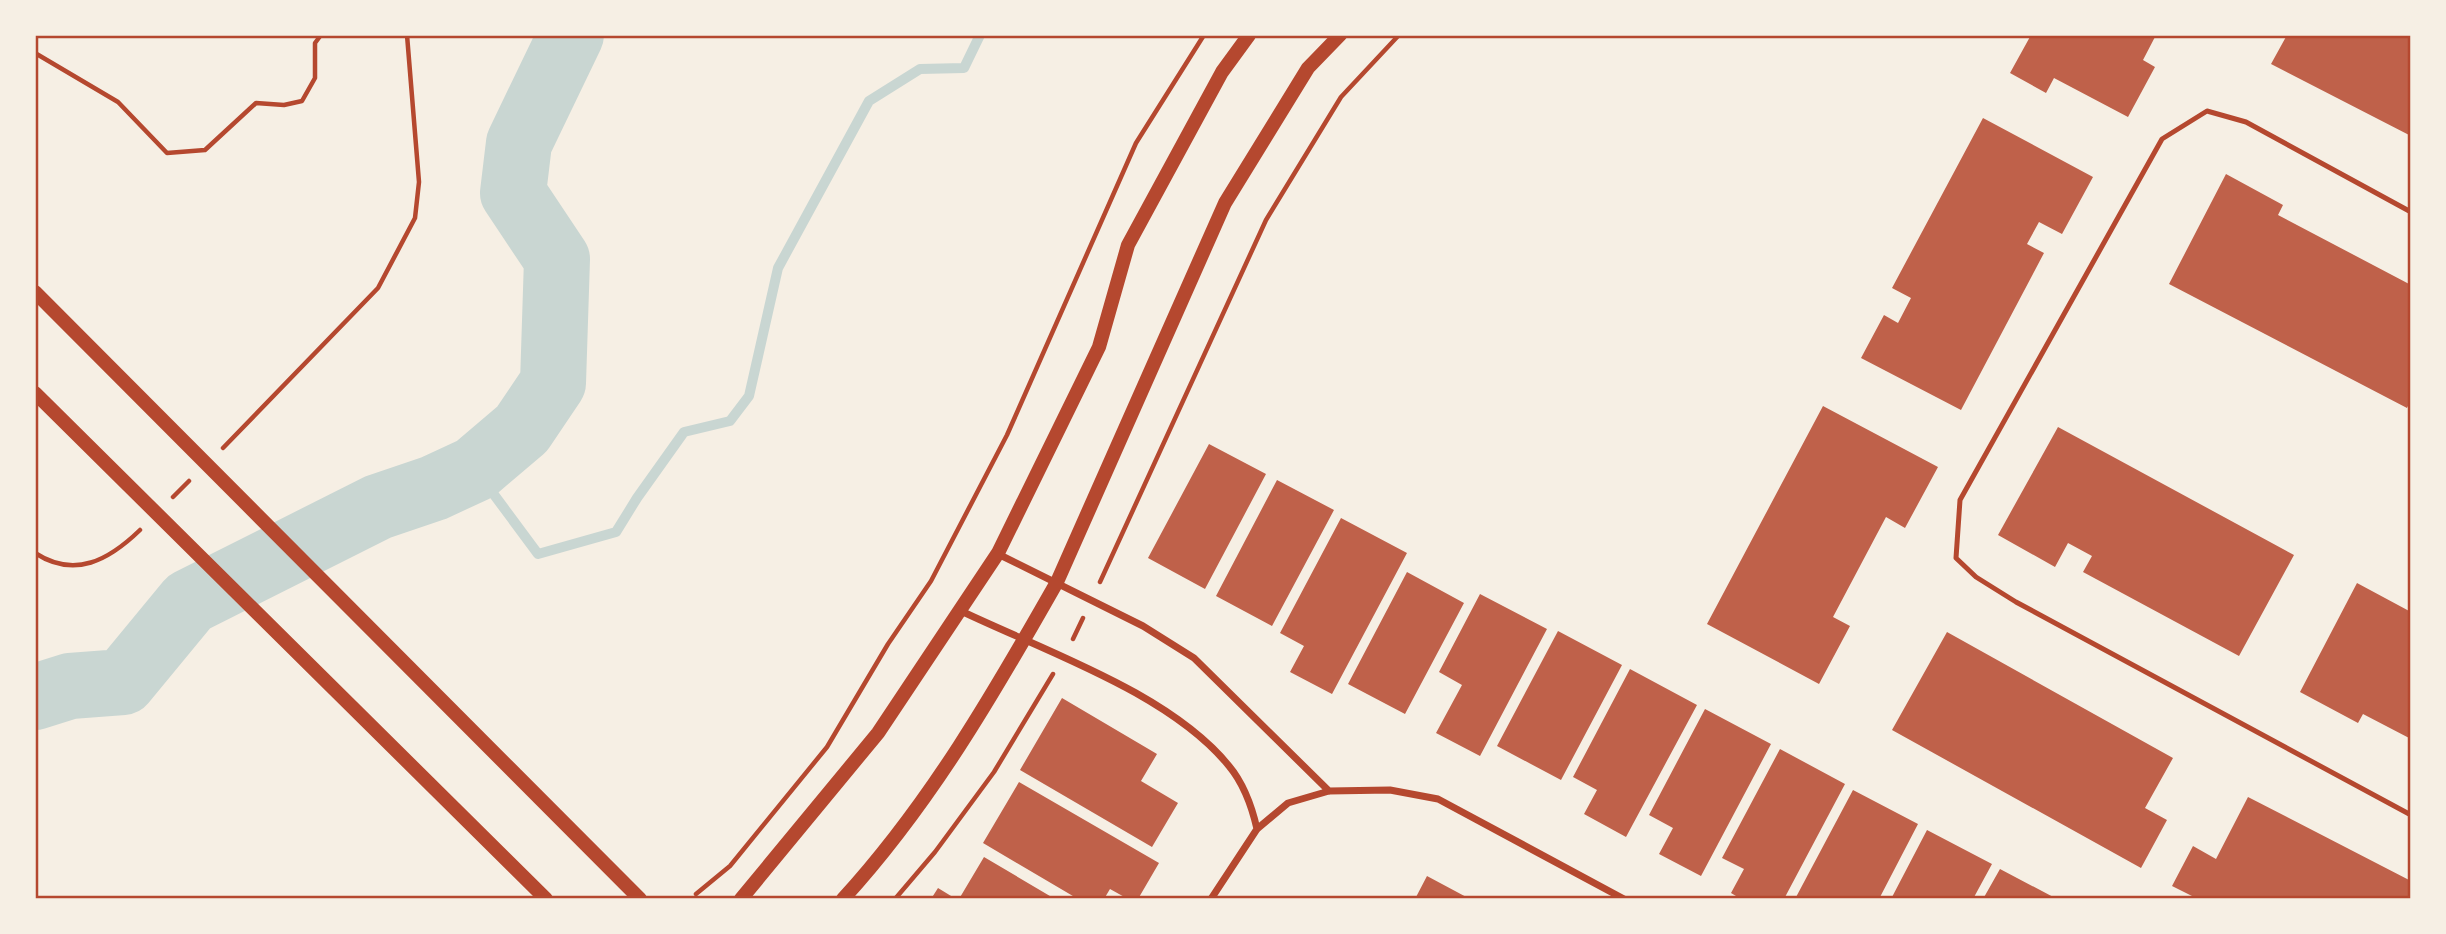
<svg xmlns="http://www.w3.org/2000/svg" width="2446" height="934" font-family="Karla,sans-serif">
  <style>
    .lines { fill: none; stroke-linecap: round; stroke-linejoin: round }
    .stream { stroke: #c9d6d2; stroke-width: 10 }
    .river { stroke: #c9d6d2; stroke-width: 66 }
    .building { fill: #bf614a }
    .path { stroke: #b5482f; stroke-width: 4.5 }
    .service { stroke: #b5482f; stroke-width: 5 }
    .minor { stroke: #b5482f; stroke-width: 7 }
    .secondary { stroke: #b5482f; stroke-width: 14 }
    .neatline { fill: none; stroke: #b5482f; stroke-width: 2.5 }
  </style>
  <rect width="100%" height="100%" fill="#f6efe4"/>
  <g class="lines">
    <path class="stream" d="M475,469L538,554L616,532L637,498L684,432L730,421L749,396L778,268L869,101L920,69L964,68L980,35"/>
    <path class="river" d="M35,697L70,686L123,682L189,602L378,507L434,488L475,469L522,429L553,383L557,259L513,193L519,143L571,35"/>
  </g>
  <path class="building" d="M2031,35H2156L2143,60L2155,67L2128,117L2054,78L2046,93L2010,73Z
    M2287,35H2411V136L2271,64Z
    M1983,118L2093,177L2062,234L2039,222L2027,244L2044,253L1961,410L1861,358L1884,315L1898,323L1911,298L1892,288Z
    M2226,174L2283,205L2278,215L2411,285V400L2407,408L2169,284Z
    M1823,406L1938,467L1905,528L1886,517L1833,617L1850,626L1819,684L1707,624Z
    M2058,427L2294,555L2239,656L2083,572L2092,556L2068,543L2055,567L1998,535Z
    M1209,444L1266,474L1205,589L1148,558Z
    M1277,480L1334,510L1272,626L1216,596Z
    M1341,518L1407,553L1332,694L1290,672L1304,646L1280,633Z
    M1407,572L1464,603L1405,714L1348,684Z
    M2357,583L2411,612V739L2363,714L2358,723L2300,692Z
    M1480,594L1547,629L1480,756L1436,733L1462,685L1439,672Z
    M1558,631L1622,665L1561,780L1497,746Z
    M1947,632L2173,758L2145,808L2167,820L2141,868L1892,730Z
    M1630,669L1697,705L1626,837L1584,814L1597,790L1573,777Z
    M1062,698L1157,754L1141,781L1178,803L1152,847L1020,770Z
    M1705,709L1771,744L1701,876L1659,854L1673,828L1649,815Z
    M1780,749L1845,784L1784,899H1741L1731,893L1744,869L1722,858Z
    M1019,782L1159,863L1138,899H1128L1110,889L1104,899H1078L983,843Z
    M1853,790L1918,824L1879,899H1795Z
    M2248,797L2411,881V899H2198L2172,886L2193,846L2216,859Z
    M1927,830L1992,864L1973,899H1891Z
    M984,857L1055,899H959Z
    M2000,869L2057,899H1983Z
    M1427,876L1470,899H1415Z
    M938,888L956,899H931Z"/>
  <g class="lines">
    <path class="path" d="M35,53L118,102L167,153L205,150L256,103L284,105L302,101L315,78V43L321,35
      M223,448L378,288L415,218L419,182L407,35
      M173,497L189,481
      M35,553C75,579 109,560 140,530
      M1100,582L1266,220L1341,97L1399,35
      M1073,639L1083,618
      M696,894L730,866L827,747L888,644L931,581L1007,435L1136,143L1204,35
      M895,899L935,852L994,772L1053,674"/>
    <path class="service" d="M2411,212L2246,122L2207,111L2162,139L1960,500L1956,558L1976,577L2016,602L2411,815"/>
    <path class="minor" d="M998,554L1143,626L1194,658L1329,791
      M959,610C1044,651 1170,693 1229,766C1244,784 1252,807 1257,829
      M1211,899L1257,829L1288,803L1329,791L1390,790L1438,799L1624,899"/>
    <path class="secondary" d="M35,292L640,899
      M35,393L546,899
      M741,899L878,733L998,553L1099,347L1128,245L1222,72L1249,35
      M843,899C930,804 994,693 1057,582L1225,203L1308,68L1340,35"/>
  </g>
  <rect width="2446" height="934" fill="none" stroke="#f6efe4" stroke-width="74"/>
  <rect x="37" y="37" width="2372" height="860" class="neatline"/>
</svg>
